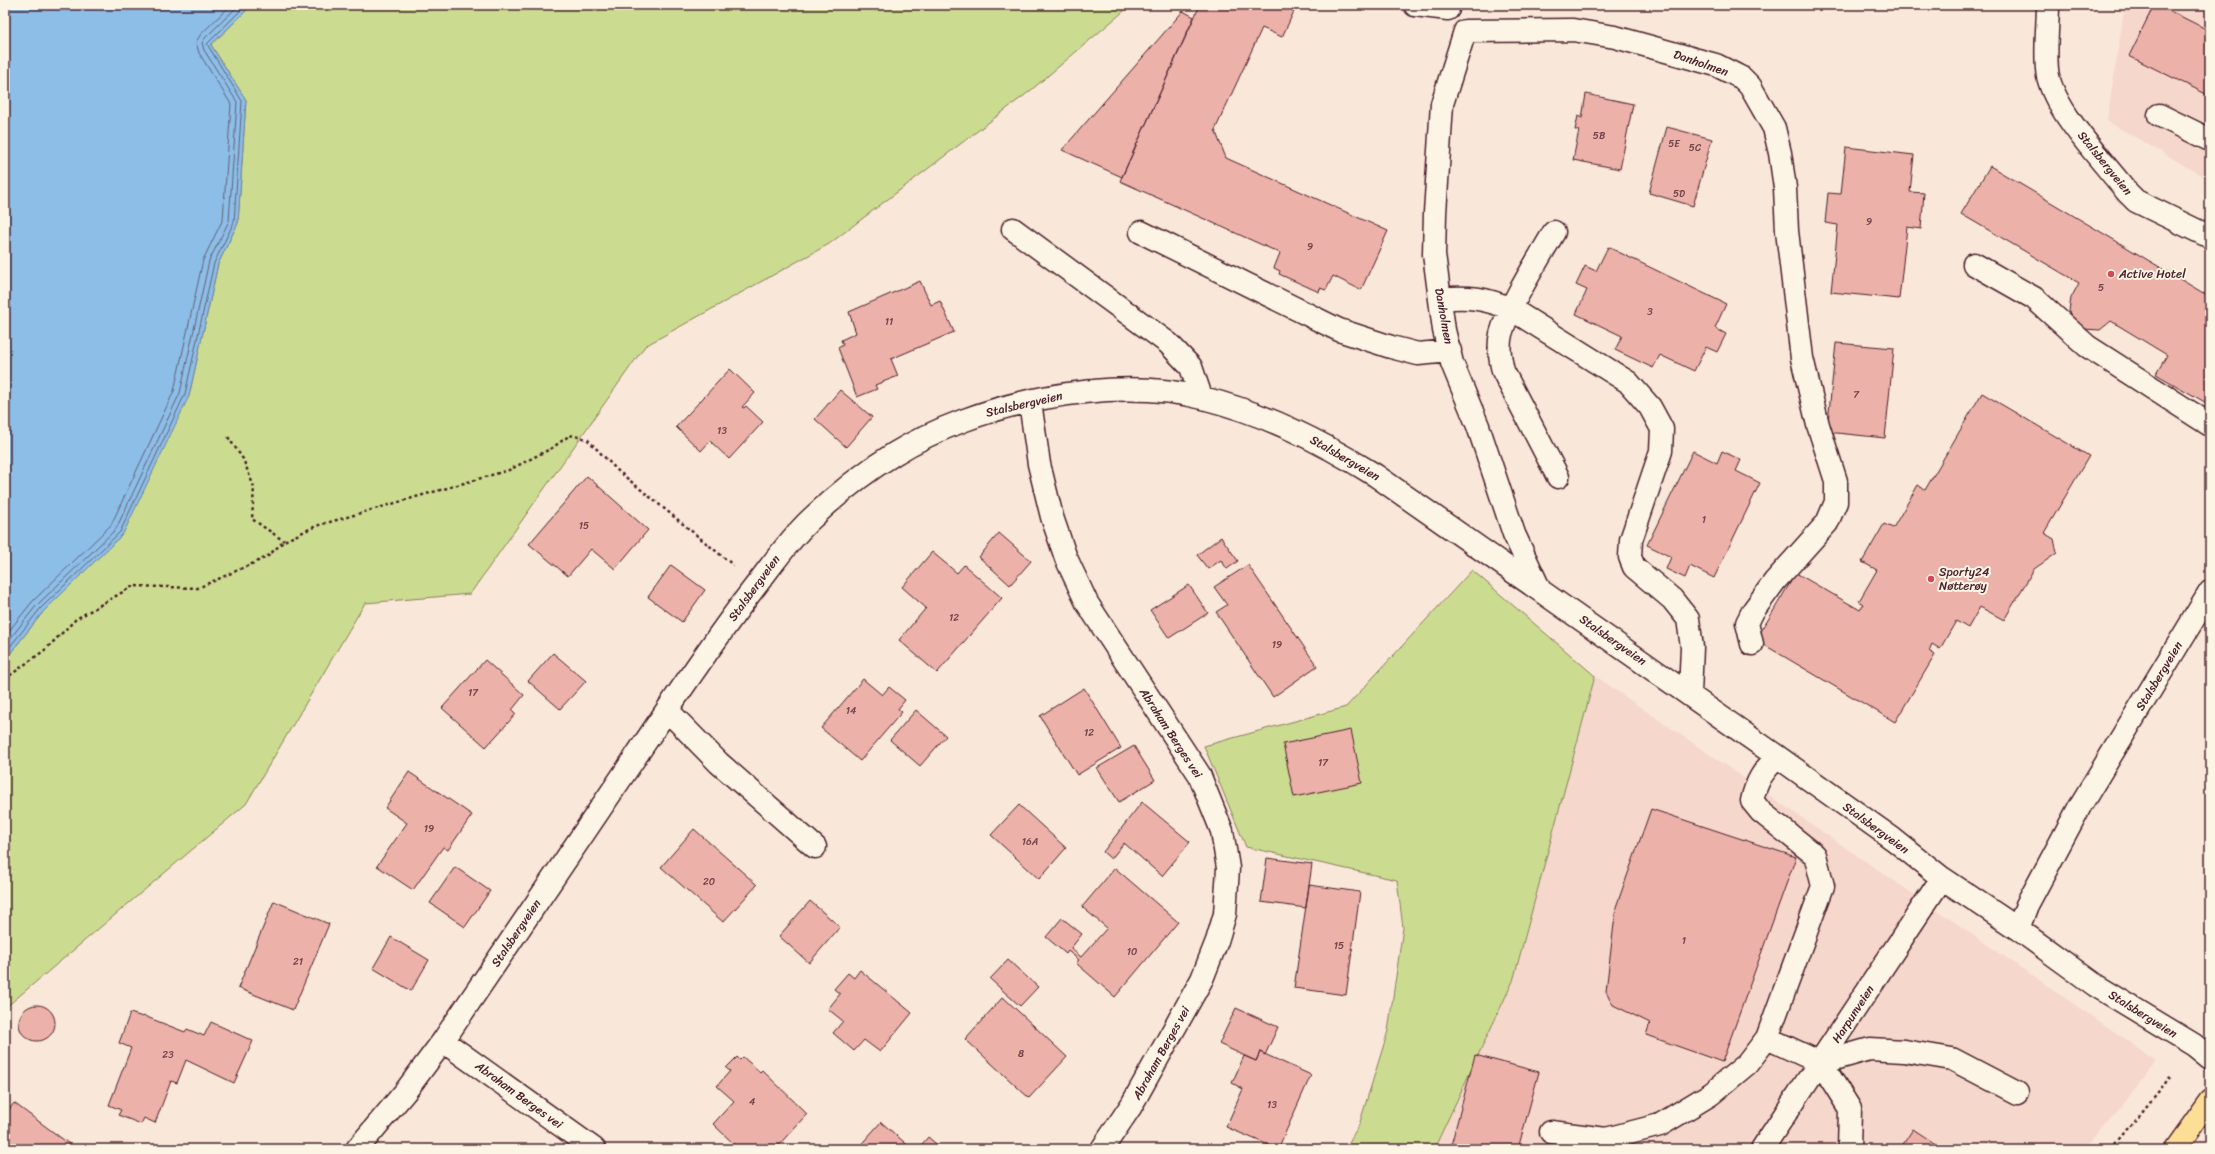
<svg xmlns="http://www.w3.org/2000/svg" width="2215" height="1154" font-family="Sriracha,sans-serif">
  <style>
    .built { fill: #f5d7cb }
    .green { fill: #cbdc90; stroke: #8a7e5e }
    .water { fill: #8cbee8; stroke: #727e9c }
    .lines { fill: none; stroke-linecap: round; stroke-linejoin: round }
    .shore { stroke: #645f77; stroke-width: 1 }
    .building { fill: #ecb1a9; stroke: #4a1f2b }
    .minor-casing { stroke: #4a1f2b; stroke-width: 25 }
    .major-casing { stroke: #4a1f2b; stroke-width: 25 }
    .path { stroke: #4a1f2b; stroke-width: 2.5; stroke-dasharray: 3 3; stroke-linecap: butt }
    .minor { stroke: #fcf5e5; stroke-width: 22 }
    .major { stroke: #fcde96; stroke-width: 22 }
    .poi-dot { fill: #d1495b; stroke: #fcf5e5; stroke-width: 1.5 }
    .labels { text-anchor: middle; stroke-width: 4; stroke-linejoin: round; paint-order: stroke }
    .number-label { font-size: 10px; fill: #72444a }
    .street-label { font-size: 12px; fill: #4a1f2b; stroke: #fcf5e5 }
    .poi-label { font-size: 12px; fill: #4a1f2b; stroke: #fcf5e5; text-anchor: start }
  </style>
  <rect width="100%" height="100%" fill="#f9e7d9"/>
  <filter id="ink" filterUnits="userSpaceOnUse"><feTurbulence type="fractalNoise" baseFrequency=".025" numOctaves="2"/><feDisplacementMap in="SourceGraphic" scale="8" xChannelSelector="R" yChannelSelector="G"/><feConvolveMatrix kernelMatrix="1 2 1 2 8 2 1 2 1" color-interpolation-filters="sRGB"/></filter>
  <g filter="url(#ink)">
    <path class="built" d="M2125,5H2210V180L2107,121Z
      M1595,676L2157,1061L2086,1149H1434L1513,981Z"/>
    <path class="green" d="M252,5H1131L1030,91L829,244L645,346L470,594L365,603L246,804L5,1008V660L43,612L189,396L218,264L238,223L246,100L211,45Z
      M1472,570L1595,676L1513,981L1434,1149H1345L1359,1125L1388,1031L1403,928L1397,880L1246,847L1204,746L1346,707Z"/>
    <path class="water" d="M5,5H252L211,45L246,100L238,223L218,264L189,396L123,534L43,612L5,660Z"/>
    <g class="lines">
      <path class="shore" d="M5,636L32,602L111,525L174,391L203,260L223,219L231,104L199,53L196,42L201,34L231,5
        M5,645L36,606L116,529L180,393L209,261L229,221L237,102L204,50L202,43L205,38L239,5
        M5,653L40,609L120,532L185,394L214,263L234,222L242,101L207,44L246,5"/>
    </g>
    <path class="building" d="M1200,5H1297L1282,37L1262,28L1215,130L1226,158L1388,231L1361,290L1333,276L1326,290L1320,288L1319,292L1279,274L1280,271L1274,268L1280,253L1120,181Z
      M2154,5H2158L2210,31V96L2129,56Z
      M1183,11L1194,17L1122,177L1062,150Z
      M1586,94L1633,104L1620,169L1573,160L1579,130H1575L1578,116L1582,118Z
      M1667,127L1712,139L1693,206L1649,193Z
      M1846,147L1914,155L1910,192L1924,193L1921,229L1907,227L1899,299L1831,292L1838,225L1825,223L1828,193L1841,194Z
      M1990,166L2210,297V405L2156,374L2167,355L2111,321L2100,330L2083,329L2071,317L2069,311L2071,298L2079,283L1961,214Z
      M1608,247L1726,304L1715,328L1726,334L1717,352L1706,347L1694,371L1660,355L1653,368L1615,350L1622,336L1576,314L1587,290L1576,285L1585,266L1596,271Z
      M920,281L931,305L940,301L954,332L891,359L898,376L875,385L877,389L857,397L838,348L843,345L841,340L856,333L849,312Z
      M1836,343L1894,348L1885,438L1827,432Z
      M730,369L755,393L742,407L744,408L746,406L763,422L729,459L710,441L701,451L676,427Z
      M840,390L872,417L846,447L815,419Z
      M1982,393L2089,456L2044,533L2054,539L2057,553L2034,569L2004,620L1980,607L1968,628L1956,621L1940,649L1932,644L1929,651L1935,655L1895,722L1756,640L1796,573L1860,610L1864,604L1859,601L1877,570L1862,562L1884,524L1893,528L1918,485L1925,490Z
      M1693,451L1717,463L1722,451L1741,460L1736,471L1760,483L1714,578L1690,566L1685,578L1666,569L1671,557L1647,545Z
      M587,476L648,530L615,569L591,549L568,576L529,544Z
      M999,533L1031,561L1010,585L979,557Z
      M1221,537L1238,561L1227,569L1221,560L1208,569L1197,555Z
      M932,552L957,573L964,565L1002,598L937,673L899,640L926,608L902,587Z
      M671,565L705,590L682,622L648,597Z
      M1248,565L1317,666L1273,697L1216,612L1227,605L1214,587Z
      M1189,585L1208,613L1169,638L1150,610Z
      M553,653L586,681L560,709L528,681Z
      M485,660L524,695L512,710L516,714L486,747L442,708Z
      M863,679L882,695L889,687L905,700L898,709L902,712L860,761L821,728Z
      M1084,688L1121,748L1077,775L1040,716Z
      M916,710L946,736L920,766L890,740Z
      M1351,730L1362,783L1294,797L1283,744Z
      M1134,746L1155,780L1119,802L1097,768Z
      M409,772L472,815L448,850L443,847L413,890L377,866L407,823L385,808Z
      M1142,802L1190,842L1162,876L1124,843L1111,859L1103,852Z
      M1019,805L1066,848L1039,879L991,835Z
      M1651,809L1796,857L1722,1062L1646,1035L1650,1023L1613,1005L1606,991L1616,907Z
      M694,829L757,885L723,922L661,867Z
      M1267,858L1312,864L1306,908L1261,902Z
      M455,867L490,891L465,927L430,903Z
      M1115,868L1178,922L1115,997L1076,963L1079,960L1068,951L1066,954L1046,937L1062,918L1082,934L1071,948L1081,957L1107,928L1082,907Z
      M1309,885L1360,892L1346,995L1294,988Z
      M274,901L329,924L293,1010L238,988Z
      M810,901L840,927L809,963L779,936Z
      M391,937L429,960L411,991L373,968Z
      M1008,960L1038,987L1020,1006L990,979Z
      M860,970L912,1013L880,1052L864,1040L854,1051L833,1033L843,1021L828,1009L840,994L834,989L848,973L854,978Z
      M1003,997L1067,1057L1029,1098L965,1039Z
      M19 1023a18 18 0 1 1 36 0a18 18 0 1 1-36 0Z
      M1236,1008L1278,1027L1265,1055L1260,1052L1256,1061L1219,1044Z
      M130,1013L143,1017L144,1016L185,1032L187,1029L204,1036L211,1022L253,1041L234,1083L186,1060L177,1083L171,1081L155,1123L144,1118L141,1124L118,1115L121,1110L109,1105L131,1048L119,1043Z
      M1260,1052L1311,1075L1278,1149L1226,1127L1243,1089L1232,1083L1244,1056L1256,1061Z
      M1475,1055L1539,1072L1518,1149H1450Z
      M737,1057L740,1060L743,1057L760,1072L762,1070L807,1114L775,1149H753L750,1146L747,1149H739L713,1124L734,1101L717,1086L730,1071L726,1068Z
      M14,1103L76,1149H5V1115Z
      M881,1122L912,1149H857Z
      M1913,1129L1943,1149H1900Z
      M928,1137L942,1149H918Z"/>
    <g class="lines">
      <g class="minor-casing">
        <path id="minor" d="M1415,5L1448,9
          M2048,5C2048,25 2044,58 2048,76C2056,113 2103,161 2127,192L2136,201L2210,237
          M2159,115L2210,140
          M1013,229L1168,343L1191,367L1201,397
          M1141,232L1339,330L1391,347L1418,354L1450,351
          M1554,232C1538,260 1509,305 1501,334C1498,347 1500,358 1503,371L1558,477
          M1974,264L2034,298L2087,346L2210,425
          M1440,299C1469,296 1485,298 1511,309L1628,382L1650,407L1662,429L1661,451L1631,540L1630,557L1634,567L1672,599L1688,619L1692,647L1690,694
          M1030,402L1039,464L1052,517L1066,558L1087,603L1199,774L1222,831L1228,868L1225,914L1217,941L1202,979L1131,1106L1102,1149
          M1539,588L1514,534L1478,426L1452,363L1444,330L1434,254L1435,213L1442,104L1465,31L1573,30L1615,37L1716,65L1742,78L1750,86L1774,128L1780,153L1785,188L1787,231L1802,358L1818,425L1836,481V502L1827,523L1775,581L1753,611L1747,623L1752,644
          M667,710L719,763L815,847
          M2018,929L2027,905L2080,806L2210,592
          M1767,1038L1821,1063L1850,1109L1849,1149
          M443,1041L594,1149
          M1821,1063L1870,1049L1904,1051L1952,1059L2017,1093
          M1551,1132L1606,1139L1660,1125L1711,1094L1747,1064L1767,1038L1823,886L1815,855L1761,812L1752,801C1756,782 1763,770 1778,757
          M357,1149L405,1092L443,1041C508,945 573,849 638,753C675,698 713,641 754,588C772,565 788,541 810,520C836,495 863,473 894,454C976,403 1110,374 1203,398C1266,414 1320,441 1375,475L1778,757L1893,839L1942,878L2018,929L2095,985L2194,1045L2210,1058
          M1762,1149L1942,878"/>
      </g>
      <g class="major-casing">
        <path id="major" d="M2175,1149L2210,1100"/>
      </g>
      <path class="path" d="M228,437L243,459L254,487L252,519L284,541
        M5,679L46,649L76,619L133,586L198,588L267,557L284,541L316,526L509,470L552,448L570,435L587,439L617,470L733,565
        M2112,1149L2171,1076"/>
      <use href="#minor" class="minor"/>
      <use href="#major" class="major"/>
    </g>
  </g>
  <g class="poi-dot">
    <circle cx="2111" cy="274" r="4"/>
    <circle cx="1931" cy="579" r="4"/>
  </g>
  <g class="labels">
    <g class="number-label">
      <text x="1599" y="139">5B</text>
      <text x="1674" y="147">5E</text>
      <text x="1695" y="151">5C</text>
      <text x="1679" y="197">5D</text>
      <text x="1869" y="225">9</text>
      <text x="1310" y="250">9</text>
      <text x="2101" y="291">5</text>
      <text x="1650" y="315">3</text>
      <text x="889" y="325">11</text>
      <text x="1856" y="398">7</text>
      <text x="722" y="434">13</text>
      <text x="1704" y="523">1</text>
      <text x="584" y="529">15</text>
      <text x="954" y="621">12</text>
      <text x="1277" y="648">19</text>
      <text x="473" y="696">17</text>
      <text x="851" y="714">14</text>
      <text x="1089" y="736">12</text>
      <text x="1323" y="766">17</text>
      <text x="429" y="832">19</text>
      <text x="1030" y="845">16A</text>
      <text x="709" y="885">20</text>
      <text x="1684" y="944">1</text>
      <text x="1339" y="949">15</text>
      <text x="1132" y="955">10</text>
      <text x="298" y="965">21</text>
      <text x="1021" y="1057">8</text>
      <text x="168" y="1058">23</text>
      <text x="752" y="1105">4</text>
      <text x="1272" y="1108">13</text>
    </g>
    <g class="street-label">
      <text transform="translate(1701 63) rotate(19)" y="4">Danholmen</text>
      <text transform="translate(2105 163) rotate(51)" y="4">Stalsbergveien</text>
      <text transform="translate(1444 316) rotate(80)" y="4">Danholmen</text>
      <text transform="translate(1024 404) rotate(-13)" y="4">Stalsbergveien</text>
      <text transform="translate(1345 458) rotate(30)" y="4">Stalsbergveien</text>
      <text transform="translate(754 588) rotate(-54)" y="4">Stalsbergveien</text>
      <text transform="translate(1613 640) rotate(35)" y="4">Stalsbergveien</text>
      <text transform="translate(2159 676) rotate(-59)" y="4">Stalsbergveien</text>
      <text transform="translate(1171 733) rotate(57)" y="4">Abraham Berges vei</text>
      <text transform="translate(1876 828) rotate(36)" y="4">Stalsbergveien</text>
      <text transform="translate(516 933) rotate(-56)" y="4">Stalsbergveien</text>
      <text transform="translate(1853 1014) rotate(-57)" y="4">Harpunveien</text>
      <text transform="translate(2143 1014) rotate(32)" y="4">Stalsbergveien</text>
      <text transform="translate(1161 1053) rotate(-61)" y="4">Abraham Berges vei</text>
      <text transform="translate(519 1095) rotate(36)" y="4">Abraham Berges vei</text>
    </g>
    <g class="poi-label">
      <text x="2119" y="278">Active Hotel</text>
      <text x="1939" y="576">Sporty24<tspan x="1939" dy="14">Nøtterøy</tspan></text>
    </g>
  </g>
  <rect width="2215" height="1154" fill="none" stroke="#fcf5e5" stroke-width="20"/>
  <rect x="10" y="10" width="2195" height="1134" fill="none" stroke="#4a1f2b" stroke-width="1.5" filter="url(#ink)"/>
</svg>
